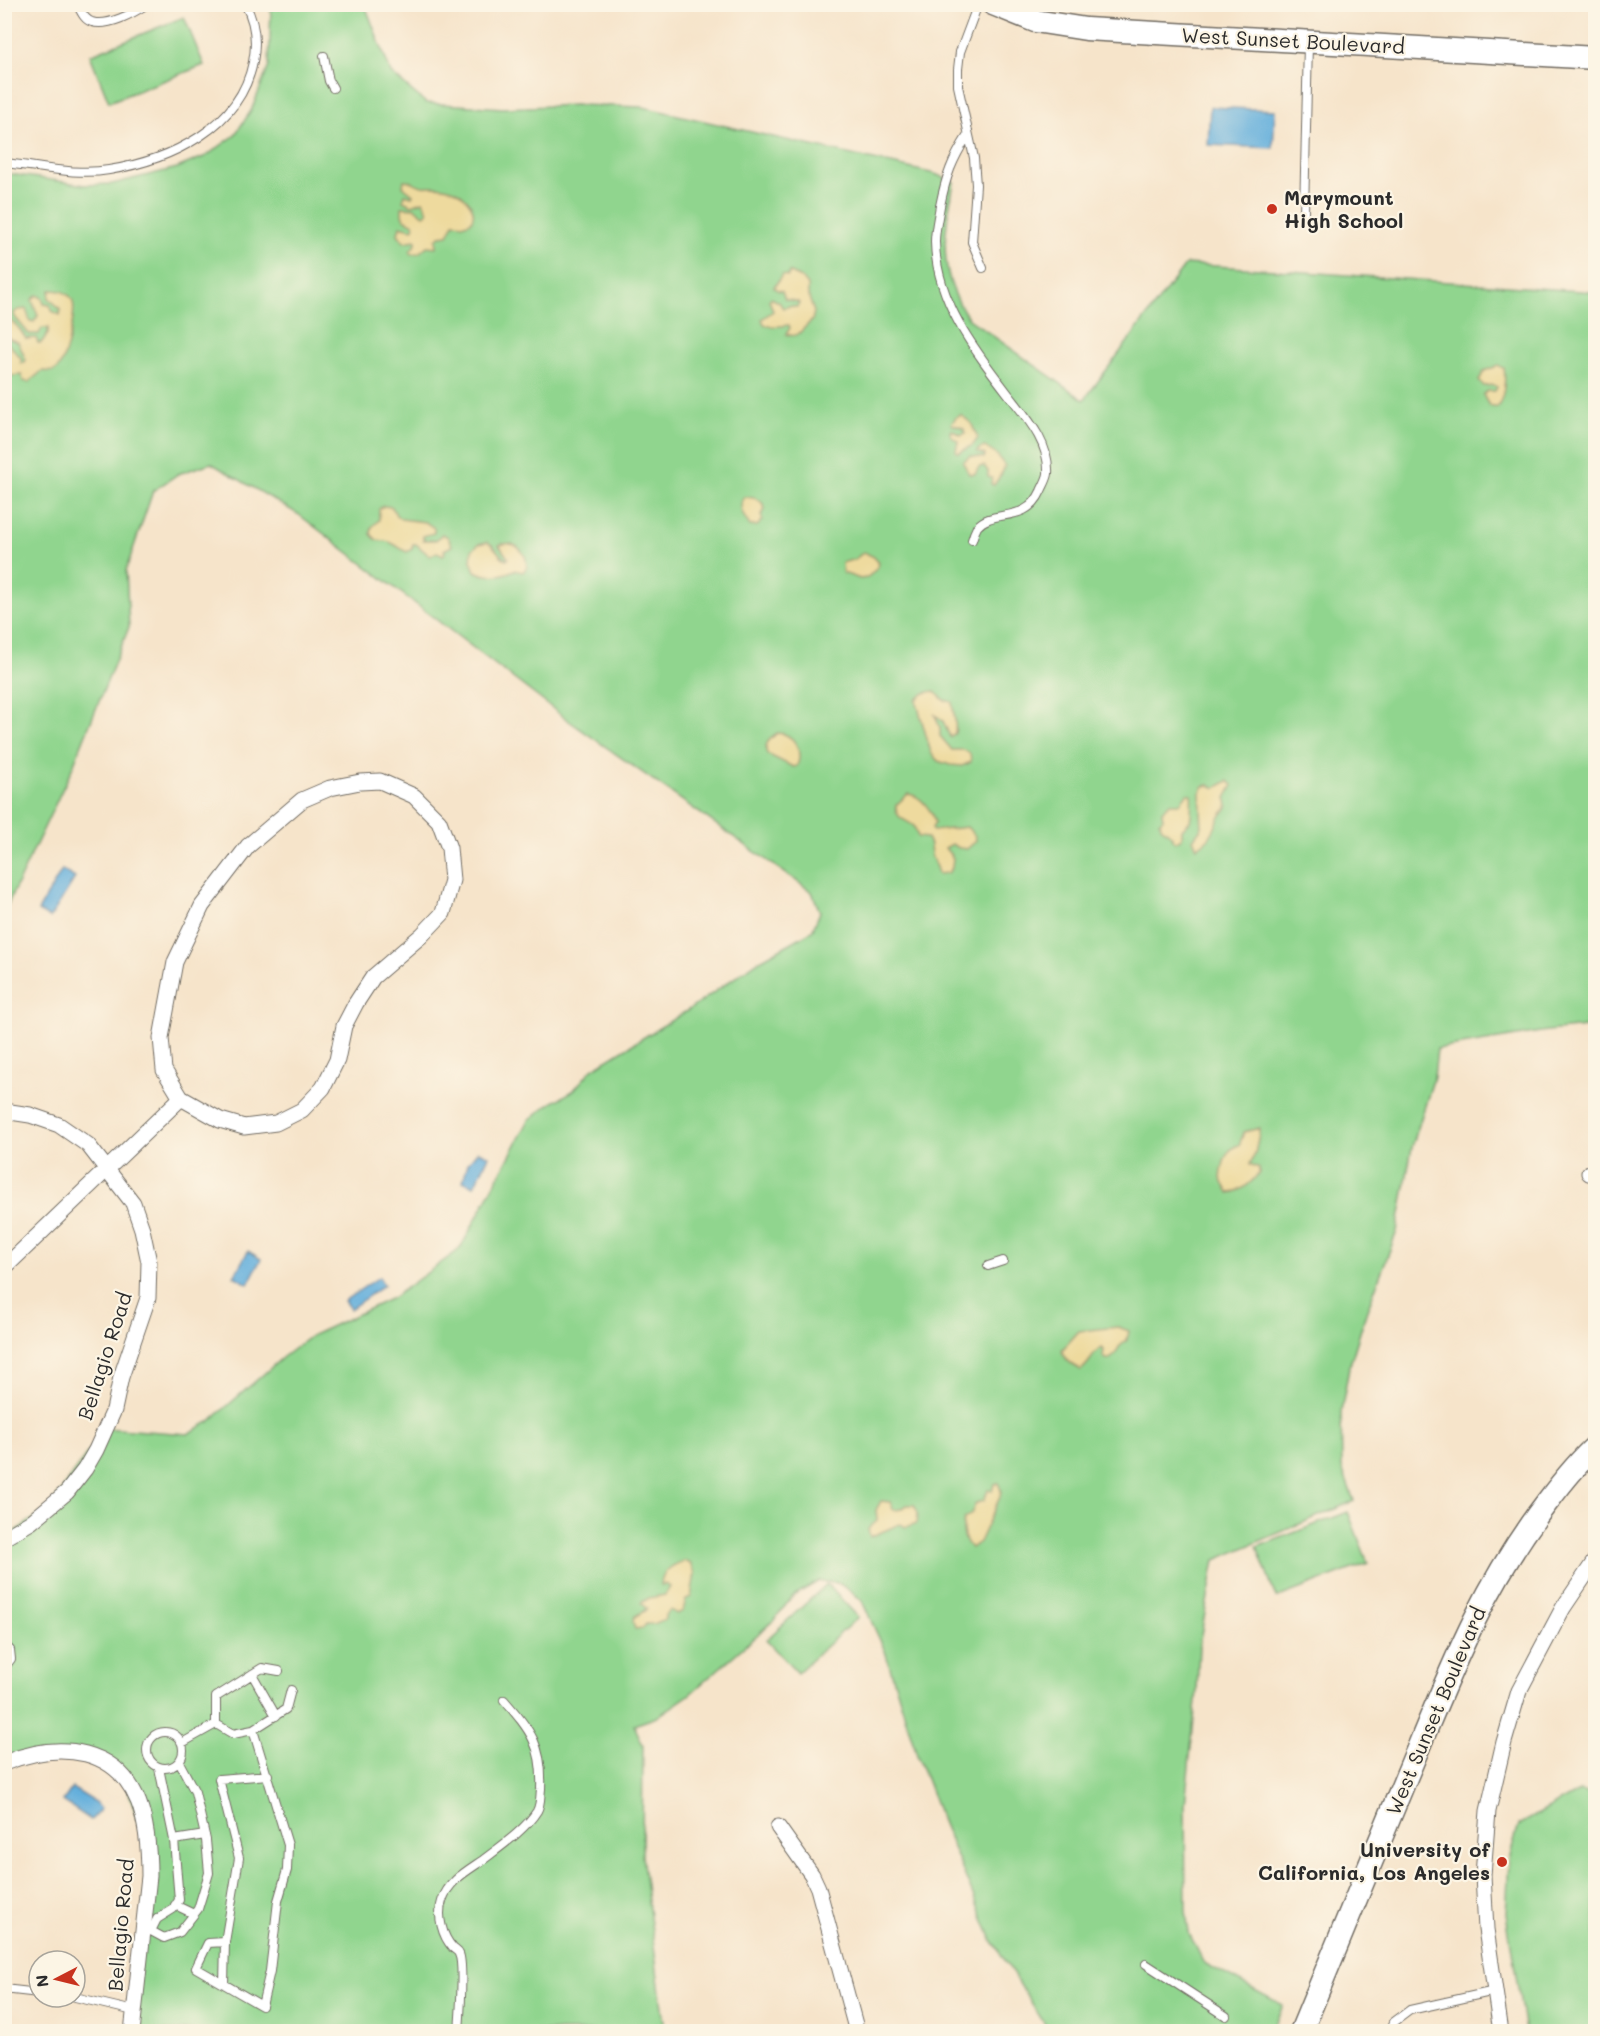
<svg xmlns="http://www.w3.org/2000/svg" width="1600" height="2036" font-family="Mali,sans-serif">
  <style>
    .green { fill: #90d58e; stroke: #5e805c; stroke-width: 1.5 }
    .sand { fill: #eeda9e; stroke: #8c8264; stroke-width: 1.5 }
    .water { fill: #64afdc; stroke: #486d84; stroke-width: 1.5 }
    .lines { fill: none; stroke-linecap: round; stroke-linejoin: round }
    .lane-casing { stroke: #726c63; stroke-width: 10 }
    .street-casing { stroke: #726c63; stroke-width: 17 }
    .secondary-casing { stroke: #726c63; stroke-width: 25 }
    .lane { stroke: #fff; stroke-width: 8 }
    .street { stroke: #fff; stroke-width: 15 }
    .secondary { stroke: #fff; stroke-width: 22 }
    .poi-dot { fill: #c8321e; stroke: #fcf5e5; stroke-width: 2 }
    .labels { text-anchor: middle; stroke-width: 4.5; stroke-linejoin: round; paint-order: stroke }
    .street-label { font-size: 20px; fill: #2b2b2b; stroke: #fcf5e5 }
    .poi-label { font-size: 20px; font-weight: bold; fill: #2b2b2b; stroke: #fcf5e5; text-anchor: start }
  </style>
  <rect width="100%" height="100%" fill="#fcf5e5"/>
  <filter id="ink" filterUnits="userSpaceOnUse"><feTurbulence type="fractalNoise" baseFrequency=".0167" numOctaves="2"/><feDisplacementMap in="SourceGraphic" scale="12" xChannelSelector="R" yChannelSelector="G"/><feConvolveMatrix kernelMatrix="1 2 1 2 8 2 1 2 1" color-interpolation-filters="sRGB"/></filter>
  <filter id="wash" filterUnits="userSpaceOnUse"><feTurbulence type="fractalNoise" baseFrequency=".008" numOctaves="4" result="noise"/><feDisplacementMap in="SourceGraphic" scale="24" xChannelSelector="R" yChannelSelector="G"/><feGaussianBlur stdDeviation="1.35" result="paint"/><feColorMatrix in="noise" values="0 0 0 0 0 0 0 0 0 0 0 0 0 0 0 0 0 1.4 0 .05"/><feComposite in="paint" operator="in"/></filter>
  <g filter="url(#wash)">
    <rect width="100%" height="100%" fill="#f6e4ca"/>
    <path class="green" d="M271,5H365L391,73L426,103L503,108L577,105L643,107L935,174L954,182C944,234 936,272 969,319L1084,400L1186,264L1595,292V1026L1547,1031L1437,1049L1434,1077L1412,1147L1397,1231L1366,1313L1349,1368L1341,1412L1342,1468L1354,1501L1215,1560L1199,1645L1197,1691L1185,1804L1186,1911L1189,1933L1204,1963L1283,2005L1272,2031H1049L992,1940L943,1824L917,1755L885,1651L862,1601L850,1590L838,1583L819,1581L793,1596L774,1620L689,1695L657,1717L634,1725L643,1745L642,1855L665,2031H132L149,1855L123,1774L75,1751L5,1763V1538L49,1508L105,1428L188,1434L209,1422L283,1357L311,1336L392,1298L456,1252L462,1245L529,1120L548,1105L573,1091L592,1069L690,1009L757,962L812,931L820,912L812,892L569,721L298,514L211,463L178,474L153,491L126,570L129,627L71,771L5,910V173L85,185L112,184L177,168L206,156L234,136L251,111L269,66Z
      M184,17L204,65L109,102L90,55Z
      M1348,1512L1368,1563L1276,1598L1257,1547Z
      M827,1584L858,1617L797,1673L766,1640Z
      M1579,1791L1595,1795V2031H1525L1506,1914L1509,1859L1519,1825Z"/>
    <path class="sand" d="M404,180C411,180 415,184 422,186C426,187 426,186 431,186C447,186 458,189 468,201C474,209 475,213 471,222L465,224L454,223L448,235L440,236L436,239L437,247L427,246L419,253L412,254L410,251L416,244V240L404,242L398,234L400,226L412,229L415,226L414,224L404,219L402,214V207L415,208L424,215L428,212L423,201L412,205L403,201L405,194L412,196L413,194L403,186Z
      M789,272L803,279L808,285V295L814,312L812,321C802,327 800,340 786,334L790,328L789,325L772,327L764,324L762,319L773,311L769,300L771,298L779,302L783,308L790,306L797,307L799,304L798,302L785,299L782,291L777,290L774,287L782,275L788,276Z
      M50,290C58,290 70,292 73,302C76,313 66,363 56,370C52,373 47,371 42,371L29,382L23,381L22,375L8,376L5,372V342C12,346 15,352 21,358V363H24L26,360L18,342C3,338 4,334 5,320C15,320 21,331 26,339L36,338L38,343H41L48,334V328H42L39,334H29L15,317L14,313L18,310L26,309L30,321L34,322L38,316L32,300L37,295L42,298L44,304L50,305L52,311L60,315L61,310L49,298Z
      M1497,366L1504,368C1506,380 1504,396 1498,407C1489,409 1486,401 1483,394L1488,391H1495L1497,387L1494,385L1484,386L1479,381L1484,371Z
      M961,415L971,423L978,438L973,445L958,453L956,451L958,441L951,436L950,432L952,430L961,435L966,433L963,428L951,424L956,417Z
      M985,447L997,455L1005,466L1002,473L994,485L991,484L992,478L988,477V471L984,466L979,467L975,474H969L963,462L970,456L984,458L985,455L977,452L979,449Z
      M744,497C752,497 763,499 765,509L761,516L763,520L757,526H750C744,517 737,507 744,497Z
      M383,506L392,507L396,515L401,519L425,522L434,528V533L423,536V540H436L442,534L448,537L452,546L444,550L445,553L443,555L437,552L430,556L416,544H413L412,549L407,552C401,549 395,544 389,542C379,539 379,544 371,534L372,527L379,520V509Z
      M487,542C496,545 498,556 507,560L508,558L499,545C515,539 527,552 527,567L523,572L514,570C500,577 488,578 475,571L471,561L472,550L479,544Z
      M864,552L874,557L878,562L877,568L867,578L860,579L843,573L842,563L855,559Z
      M934,691L944,700L952,702C953,712 957,724 955,733L950,737L943,721L935,715L940,728V736L952,750H964L970,754L971,762L962,766L950,765L938,761L931,753L916,700L924,693Z
      M777,733C795,733 803,752 797,766L793,767L767,754C763,744 770,739 777,733Z
      M1228,781L1233,785L1226,798C1230,807 1226,808 1221,815C1214,828 1212,840 1197,847L1193,839L1202,827L1200,793L1204,786L1209,785L1216,788Z
      M908,794C921,795 932,811 935,823L932,828L933,831L967,827L975,836L976,841L967,849L959,848L952,844L945,848L953,858L952,868L948,873L938,874C937,867 932,860 931,854C930,847 931,844 927,838L918,837L914,826C905,819 895,819 896,805Z
      M1187,794H1191C1192,797 1191,817 1190,821L1182,829V838L1175,842L1170,834L1161,827L1160,822L1163,819L1162,811L1170,803H1180Z
      M1260,1128L1255,1154L1250,1164L1259,1168V1173C1252,1182 1241,1192 1229,1193L1221,1179C1222,1166 1226,1148 1239,1145L1244,1132Z
      M1118,1327L1129,1331L1127,1340L1119,1347L1115,1355L1110,1359H1106L1103,1356L1104,1350L1101,1348C1092,1354 1090,1364 1081,1370C1071,1364 1065,1362 1062,1350L1079,1331Z
      M998,1483L1001,1490L1000,1497L979,1542L971,1548C964,1540 961,1530 964,1519L971,1514L976,1503L984,1501L988,1490L992,1491L994,1484Z
      M881,1501L890,1502L893,1509C900,1511 902,1508 907,1505H914L918,1513L917,1523L906,1527L900,1524L870,1537L868,1529L877,1521L876,1510Z
      M684,1561L691,1564L695,1573L691,1597L686,1599L683,1611L677,1614L670,1610L665,1615V1619L654,1624H646L643,1628L635,1629L633,1622L634,1617L647,1609L641,1603L649,1598L665,1595L670,1587L666,1584L661,1585C662,1571 672,1565 684,1561Z"/>
    <path class="water" d="M1210,107L1275,110L1273,148L1208,145Z
      M62,870L75,878L50,918L38,911Z
      M478,1151L489,1156L474,1186L463,1181L468,1163Z
      M248,1251L261,1259L248,1284L234,1276Z
      M379,1277L384,1285L350,1309L344,1301Z
      M72,1788L95,1802L101,1809L91,1820L63,1801Z"/>
  </g>
  <g filter="url(#ink)">
    <g class="lines">
      <g class="lane-casing">
        <path id="lane" d="M77,4C81,11 84,20 92,22C108,27 134,13 147,4
          M978,4L960,52L958,69V86L974,158L976,185L972,242L983,268
          M324,56L329,81L333,88
          M968,135C952,160 946,176 940,206C938,218 935,230 935,242C936,301 975,351 1009,395C1027,418 1050,443 1048,474C1047,480 1043,486 1041,491C1026,525 992,508 977,527C975,531 973,536 972,540
          M4,163C38,166 76,176 109,170C170,160 240,128 253,62C257,42 255,22 245,4
          M1304,213L1308,44
          M988,1266L1003,1261
          M4,1644L10,1650L11,1659L4,1668
          M279,1671L262,1668L216,1697V1724L233,1734L253,1730L286,1709L291,1690
          M252,1674L276,1716
          M147 1750a18 18 0 1 1 36 0a18 18 0 1 1-36 0Z
          M182,1743L216,1724
          M174,1840L205,1835
          M175,1905L194,1914
          M151,1931L157,1919L173,1909L179,1900L174,1840L159,1768
          M143,1932L151,1931L164,1938L180,1932L198,1909L209,1873L206,1840L195,1792L179,1762
          M225,1942L208,1943L196,1968L262,2006L270,1971L278,1901L287,1870L288,1845L253,1730
          M1146,1964L1226,2016
          M224,1984L225,1942L239,1858L219,1779L268,1775
          M4,1989L39,1993
          M75,1997L134,2011
          M459,2032C460,2018 464,1963 459,1954C458,1951 455,1950 453,1948C442,1936 437,1916 442,1901C448,1881 467,1871 483,1860C500,1847 526,1829 537,1811C541,1804 540,1796 541,1789C543,1746 531,1731 504,1700
          M1390,2032L1394,2022L1410,2010L1495,1991"/>
      </g>
      <g class="street-casing">
        <path id="street" d="M380,781L414,796L439,821L449,848L452,880L443,913L422,935L373,977L356,1003L344,1026L337,1060L323,1088L302,1110L276,1123L244,1127L220,1120L181,1098L164,1070L161,1038L175,962L202,906L248,846L302,800L330,788L360,782Z
          M4,1111L30,1115L59,1125L88,1145L133,1203L142,1229L149,1262L148,1298L121,1377L114,1410L96,1450L85,1469L67,1492L31,1522L4,1538
          M1589,1173L1596,1170
          M4,1268L181,1098
          M4,1763C31,1752 58,1747 86,1754C142,1769 149,1826 149,1876L132,2032
          M778,1827L812,1875L818,1888L857,2032
          M1501,2032L1486,1929L1483,1875L1488,1811L1504,1742L1519,1691L1563,1608L1596,1559"/>
      </g>
      <g class="secondary-casing">
        <path id="secondary" d="M993,4L1035,21L1086,29L1596,58
          M1301,2032C1336,1946 1372,1861 1407,1775C1448,1677 1482,1586 1548,1501C1563,1481 1578,1462 1596,1446"/>
      </g>
      <use href="#lane" class="lane"/>
      <use href="#street" class="street"/>
      <use href="#secondary" class="secondary"/>
    </g>
  </g>
  <g class="poi-dot">
    <circle cx="1272" cy="209" r="6"/>
    <circle cx="1502" cy="1862" r="6"/>
  </g>
  <g class="labels">
    <g class="street-label">
      <text transform="translate(1293 41) rotate(3)" y="7">West Sunset Boulevard</text>
      <text transform="translate(105 1356) rotate(-72)" y="7">Bellagio Road</text>
      <text transform="translate(1436 1711) rotate(-67)" y="7">West Sunset Boulevard</text>
      <text transform="translate(121 1925) rotate(-85)" y="7">Bellagio Road</text>
    </g>
    <g class="poi-label">
      <text x="1284" y="205">Marymount<tspan x="1284" dy="23">High School</tspan></text>
      <text x="1490" y="1857" text-anchor="end">University of<tspan x="1490" dy="23">California, Los Angeles</tspan></text>
    </g>
  </g>
  <rect width="1600" height="2036" fill="none" stroke="#fcf5e5" stroke-width="24"/>
  <g transform="translate(57 1979) rotate(263)"><circle r="28" fill="#fcf5e5" stroke="#a8a49b" stroke-width="1.5"/>
  <path d="M0-4.5L10 22L0 15L-10 22Z" fill="#c8321e"/>
  <text y="-9" font-size="16" font-weight="bold" text-anchor="middle" fill="#2b2b2b">N</text>
  </g>
</svg>
